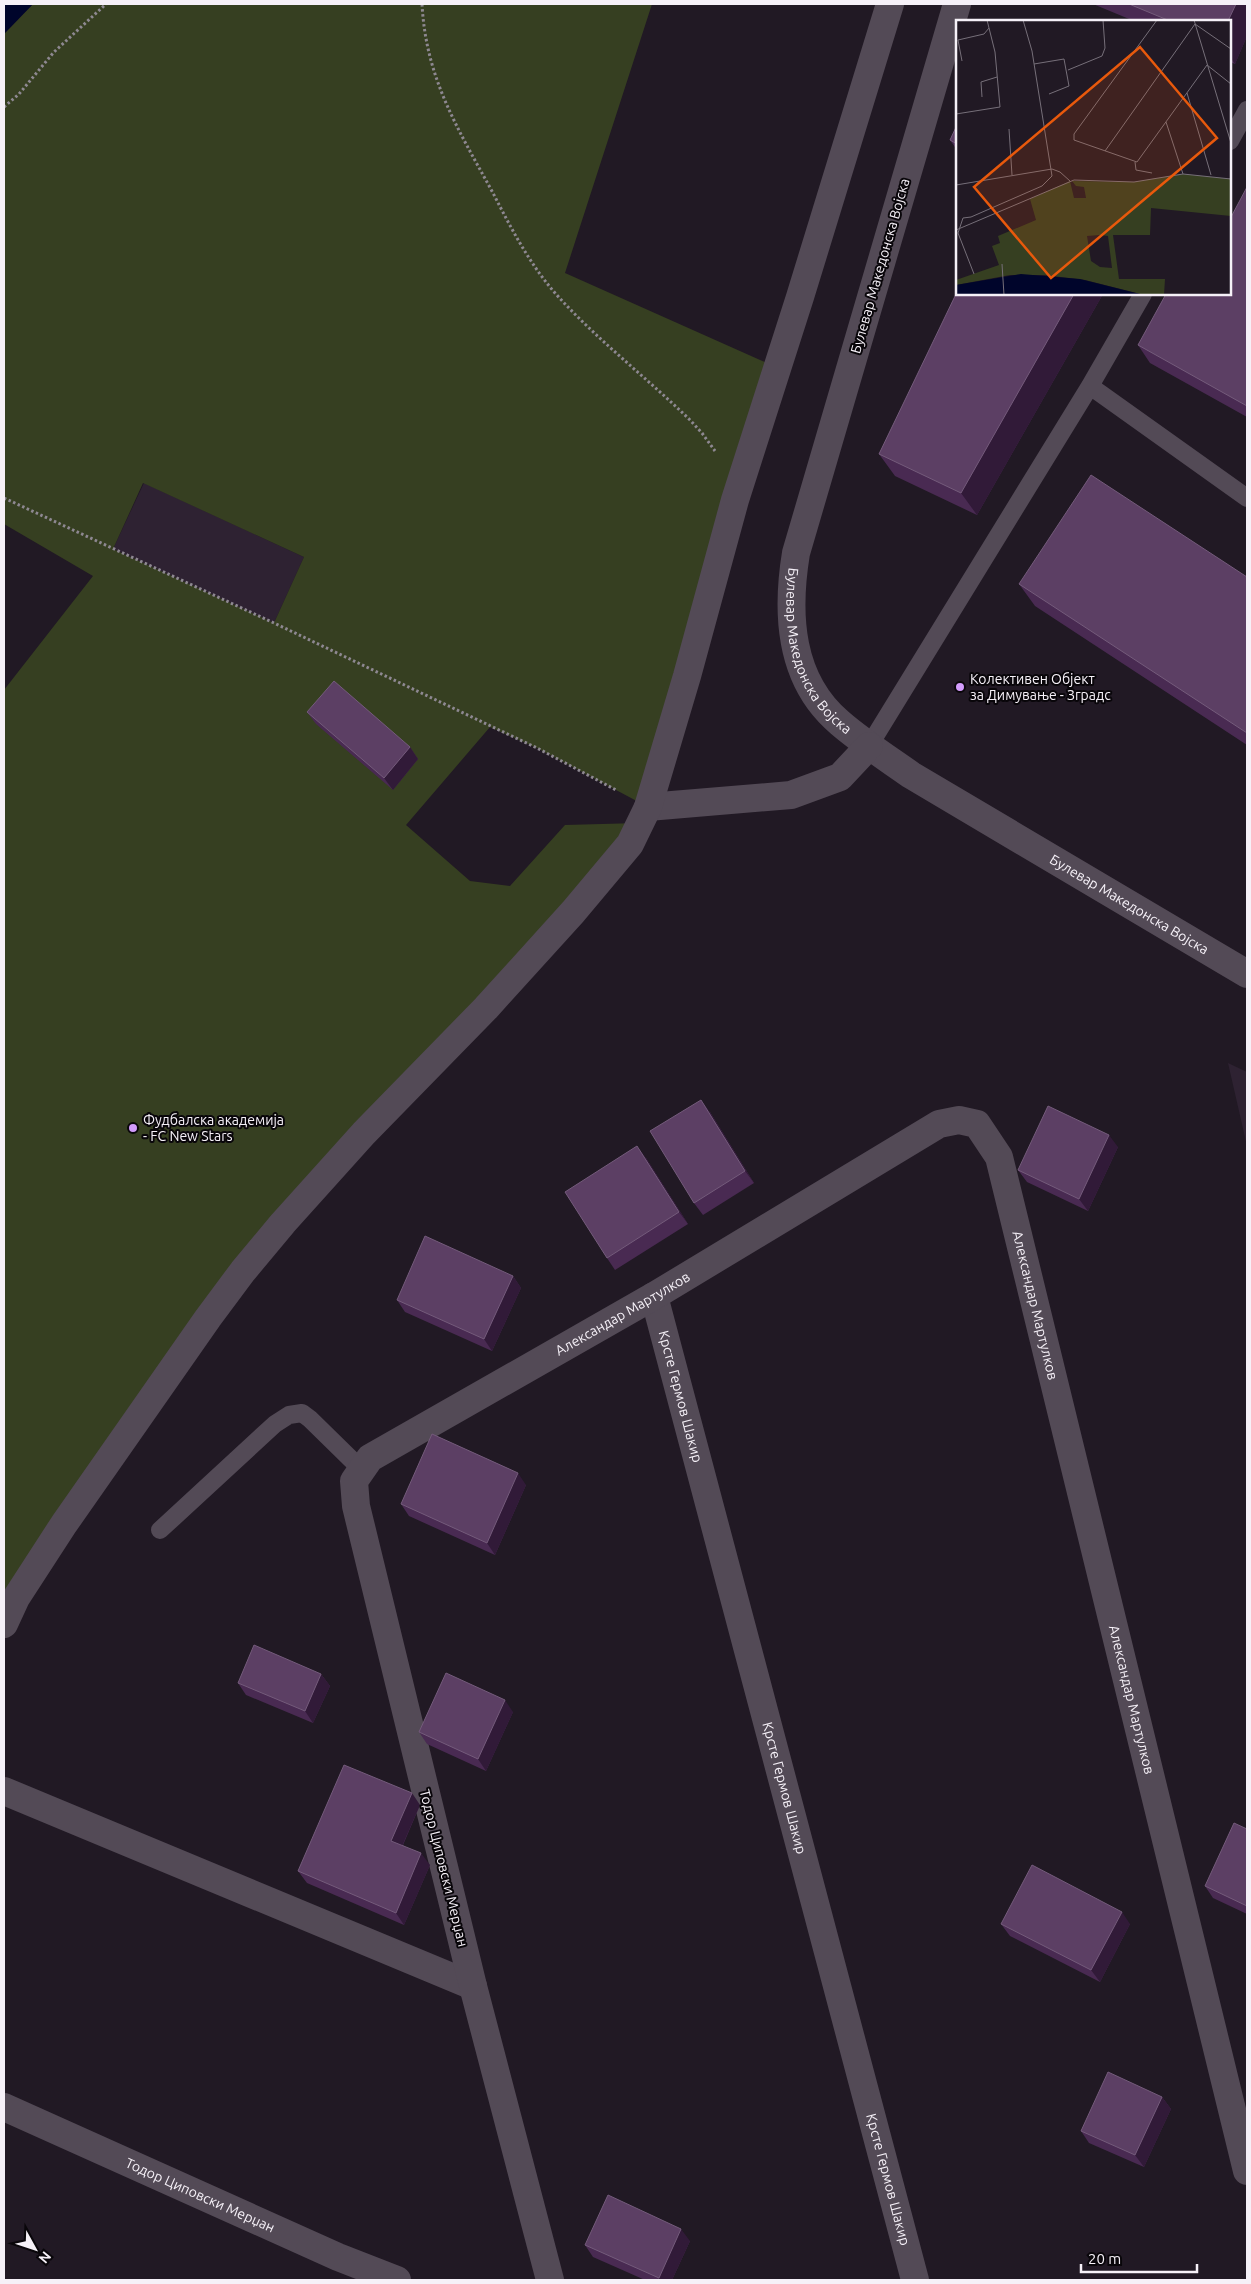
<svg xmlns="http://www.w3.org/2000/svg" width="1251" height="2284" font-family="Ubuntu,sans-serif">
  <style>
    .built { fill: #2e2232 }
    .green { fill: #363f21; fill-rule: evenodd }
    .water { fill: #00052b }
    .lines { fill: none; stroke-linecap: round; stroke-linejoin: round }
    .path { stroke: #8e8891; stroke-width: 3; stroke-dasharray: 2.5 2.5; stroke-linecap: butt }
    .service { stroke: #534a56; stroke-width: 18 }
    .minor { stroke: #534a56; stroke-width: 28 }
    .wall { fill: #492a52 }
    .shaded-wall { fill: #311a38 }
    .building { fill: #5c3f64; stroke: #745b7b }
    .poi-dot { fill: #d39cfc; stroke: #09060a; stroke-width: 2 }
    .labels { text-anchor: middle; stroke-width: 4; stroke-linejoin: round; paint-order: stroke }
    .street-label { font-size: 14px; fill: #f6f1f8; stroke: #09060a }
    .poi-label { font-size: 14px; fill: #f6f1f8; stroke: #09060a; text-anchor: start }
    .inset-road { fill: none; stroke: #766f79; stroke-width: 1 }
    .view { fill: #e8590c; fill-opacity: 0.15; stroke: #e8590c; stroke-width: 2.5 }
    .inset-edge { fill: none; stroke: #f6f1f8; stroke-width: 2.5 }
  </style>
  <rect width="100%" height="100%" fill="#211924"/>
  <path class="built" d="M144,483L304,557L274,623L113,549Z
    M1228,1063L1247,1072V1146Z"/>
  <path class="green" d="M33,4H652L565,273L778,368L648,807L537,748L490,727L406,825L470,881L510,886L565,825L639,823L283,1223L4,1624V690L93,576L4,524V34ZM143,483L304,557L274,623L113,549Z"/>
  <path class="water" d="M4,4H33L4,34Z"/>
  <g class="lines">
    <path class="path" d="M422,4C426,79 458,129 493,193C511,228 529,263 555,293C596,339 646,377 690,420L702,433L715,451
      M4,107L19,94L54,52L106,4
      M4,498L274,623L537,748L616,790"/>
    <path class="service" d="M1230,141L1247,110
      M1090,386L1247,498
      M869,746L1090,386L1143,294
      M160,1530L275,1424L289,1415L302,1413L310,1419L361,1469"/>
    <g class="minor">
      <path id="s1" d="M957,4L796,553C786,614 789,680 840,723C862,742 887,758 911,775L1247,974"/>
      <path d="M648,807L791,795L840,777L869,746"/>
      <path id="s2" d="M654,1296L915,2280"/>
      <path d="M4,1624L16,1598L64,1524L208,1318L243,1271L283,1223L364,1133L486,1008L573,912L630,844L648,807L687,676L735,500L800,297L890,4"/>
      <path d="M4,1791L473,1986"/>
      <path id="s3" d="M4,2107L338,2257L397,2280"/>
      <path id="s4" d="M550,2280L473,1986L356,1506L354,1481L370,1458L654,1296L939,1124L959,1120L977,1124L999,1157L1247,2171"/>
    </g>
  </g>
  <path class="wall" d="M1093,4H1247V36L1235,64L1230,62V21H1134Z
    M957,125V150L950,140Z
    M1247,187V417L1150,363L1138,345L1230,294Z
    M957,294H1103L977,515L895,476L879,454Z
    M1247,577V745L1035,606L1019,584Z
    M307,712L410,747L418,759L393,790L316,724Z
    M710,1112L754,1183L703,1215L694,1203Z
    M1118,1147L1088,1211L1027,1182L1018,1170Z
    M646,1158L688,1224L615,1270L607,1258Z
    M513,1276L521,1288L492,1351L405,1312L397,1300Z
    M526,1485L495,1555L409,1516L401,1504Z
    M321,1674L330,1686L313,1723L246,1695L238,1683Z
    M513,1712L486,1771L427,1744L419,1732Z
    M420,1805L403,1845L430,1865L404,1925L307,1883L298,1871Z
    M1247,1829V1914L1213,1898L1205,1886Z
    M1001,1924H1130L1100,1982L1010,1936Z
    M1162,2097L1171,2109L1144,2167L1089,2143L1081,2131Z
    M690,2241L672,2280H645L593,2257L585,2245Z"/>
  <path class="shaded-wall" d="M1236,4H1247V36L1235,64L1230,57V21H1228Z
    M1074,294H1103L977,515L961,493Z
    M410,747L418,759L393,790L384,778Z
    M701,1100L710,1112L754,1183L745,1171Z
    M1109,1135L1118,1147L1088,1211L1079,1199Z
    M637,1146L646,1158L688,1224L679,1212Z
    M513,1276L521,1288L492,1351L484,1339Z
    M518,1473L526,1485L495,1555L487,1543Z
    M321,1674L330,1686L313,1723L305,1711Z
    M505,1700L513,1712L486,1771L478,1759Z
    M412,1793L420,1805L399,1853L391,1841Z
    M421,1853L430,1865L404,1925L396,1913Z
    M1122,1912L1130,1924L1100,1982L1091,1970Z
    M1162,2097L1171,2109L1144,2167L1135,2155Z
    M681,2229L690,2241L672,2280H660L659,2278Z"/>
  <path class="building" d="M1129,4H1236L1228,21H1170Z
    M957,125V144L950,140Z
    M1247,187V406L1138,345L1166,294H1230V219Z
    M957,292V294H1074L961,493L879,454Z
    M1091,475L1247,577V733L1019,584Z
    M334,681L410,747L384,778L307,712Z
    M701,1100L745,1171L694,1203L650,1131Z
    M1048,1106L1109,1135L1079,1199L1018,1170Z
    M637,1146L679,1212L607,1258L565,1192Z
    M425,1236L513,1276L484,1339L397,1300Z
    M432,1434L518,1473L487,1543L401,1504Z
    M254,1645L321,1674L305,1711L238,1683Z
    M446,1673L505,1700L478,1759L419,1732Z
    M344,1765L412,1793L391,1841L421,1853L396,1913L298,1871Z
    M1234,1823L1247,1829V1906L1205,1886Z
    M1032,1865L1122,1912L1091,1970L1001,1924Z
    M1108,2072L1162,2097L1135,2155L1081,2131Z
    M608,2195L681,2229L659,2278L585,2245Z"/>
  <g class="poi-dot">
    <circle cx="960" cy="687" r="5"/>
    <circle cx="133" cy="1128" r="5"/>
  </g>
  <g class="labels">
    <g class="street-label">
      <text transform="translate(880 266) rotate(-74)" y="5">Булевар Македонска Војска</text>
      <text dy="5" stroke="none"><textPath href="#s1" startOffset="678">Булевар Македонска Војска</textPath></text>
      <text dy="5" stroke="none"><textPath href="#s1" startOffset="1098">Булевар Македонска Војска</textPath></text>
      <text dy="5" stroke="none"><textPath href="#s4" startOffset="1742">Александар Мартулков</textPath></text>
      <text dy="5" stroke="none"><textPath href="#s4" startOffset="1142">Александар Мартулков</textPath></text>
      <text dy="5" stroke="none"><textPath href="#s2" startOffset="104">Крсте Гермов Шакир</textPath></text>
      <text dy="5" stroke="none"><textPath href="#s4" startOffset="2148">Александар Мартулков</textPath></text>
      <text dy="5" stroke="none"><textPath href="#s2" startOffset="509">Крсте Гермов Шакир</textPath></text>
      <text transform="translate(444 1868) rotate(76)" y="5">Тодор Циповски Мерџан</text>
      <text dy="5" stroke="none"><textPath href="#s2" startOffset="914">Крсте Гермов Шакир</textPath></text>
      <text dy="5" stroke="none"><textPath href="#s3" startOffset="215">Тодор Циповски Мерџан</textPath></text>
    </g>
    <g class="poi-label">
      <text x="970" y="684">Колективен Објект<tspan x="970" dy="16">за Димување - Зградс</tspan></text>
      <text x="143" y="1125">Фудбалска академија<tspan x="143" dy="16">- FC New Stars</tspan></text>
    </g>
  </g>
  <g transform="translate(956 20)">
    <rect width="275" height="275" fill="#211924"/>
    <path d="M227,154L275,159V196L195,188L194,215H157L163,259H209L208,275H188L129,260L88,255H54L0,265V260L43,245L36,226L44,223L42,216L80,200L74,179L114,161L118,178H130L128,167L120,166L116,161L178,162ZM144,215L152,216L156,248L144,247L135,241L131,216Z" fill="#363f21" fill-rule="evenodd"/>
    <path d="M65,254L124,259L188,275H0V265Z" fill="#00052b"/>
    <path class="inset-road" d="M201,0L118,114V120L181,142L251,45L275,64M238,0L275,123M6,41L2,20L28,14L33,8M78,44L108,39L113,66L93,74M112,50L146,36L149,28L147,0M231,73L255,155M26,77L25,62L41,57M0,94L44,87L39,32L31,0M210,102L227,154M53,109L56,155M149,131L239,4L275,29M179,142L180,150L196,153M0,165L96,149L104,152L114,161M7,198L15,197L86,166L96,156L76,31L67,0M7,198L2,213L18,254M0,210L118,160L178,162L227,154L275,159M46,244L48,275"/>
    <path class="view" d="M184,27L261,118L95,258L18,167Z"/>
    <rect width="275" height="275" class="inset-edge"/>
  </g>
  <rect width="1251" height="2284" fill="none" stroke="#f6f1f8" stroke-width="10"/>
  <g transform="translate(35 2249) rotate(130)" stroke="#09060a" stroke-width="4" paint-order="stroke">
  <path d="M0-4L9 19L0 12L-9 19Z" fill="#f6f1f8"/>
  <text y="-8" font-size="14" font-weight="bold" text-anchor="middle" fill="#f6f1f8">N</text>
  </g>
  <path d="M1081 2264v8h116v-8" fill="none" stroke="#f6f1f8" stroke-width="2.5"/>
  <text x="1088" y="2264" font-size="15" fill="#f6f1f8" stroke="#09060a" stroke-width="4" paint-order="stroke">20 m</text>
</svg>
